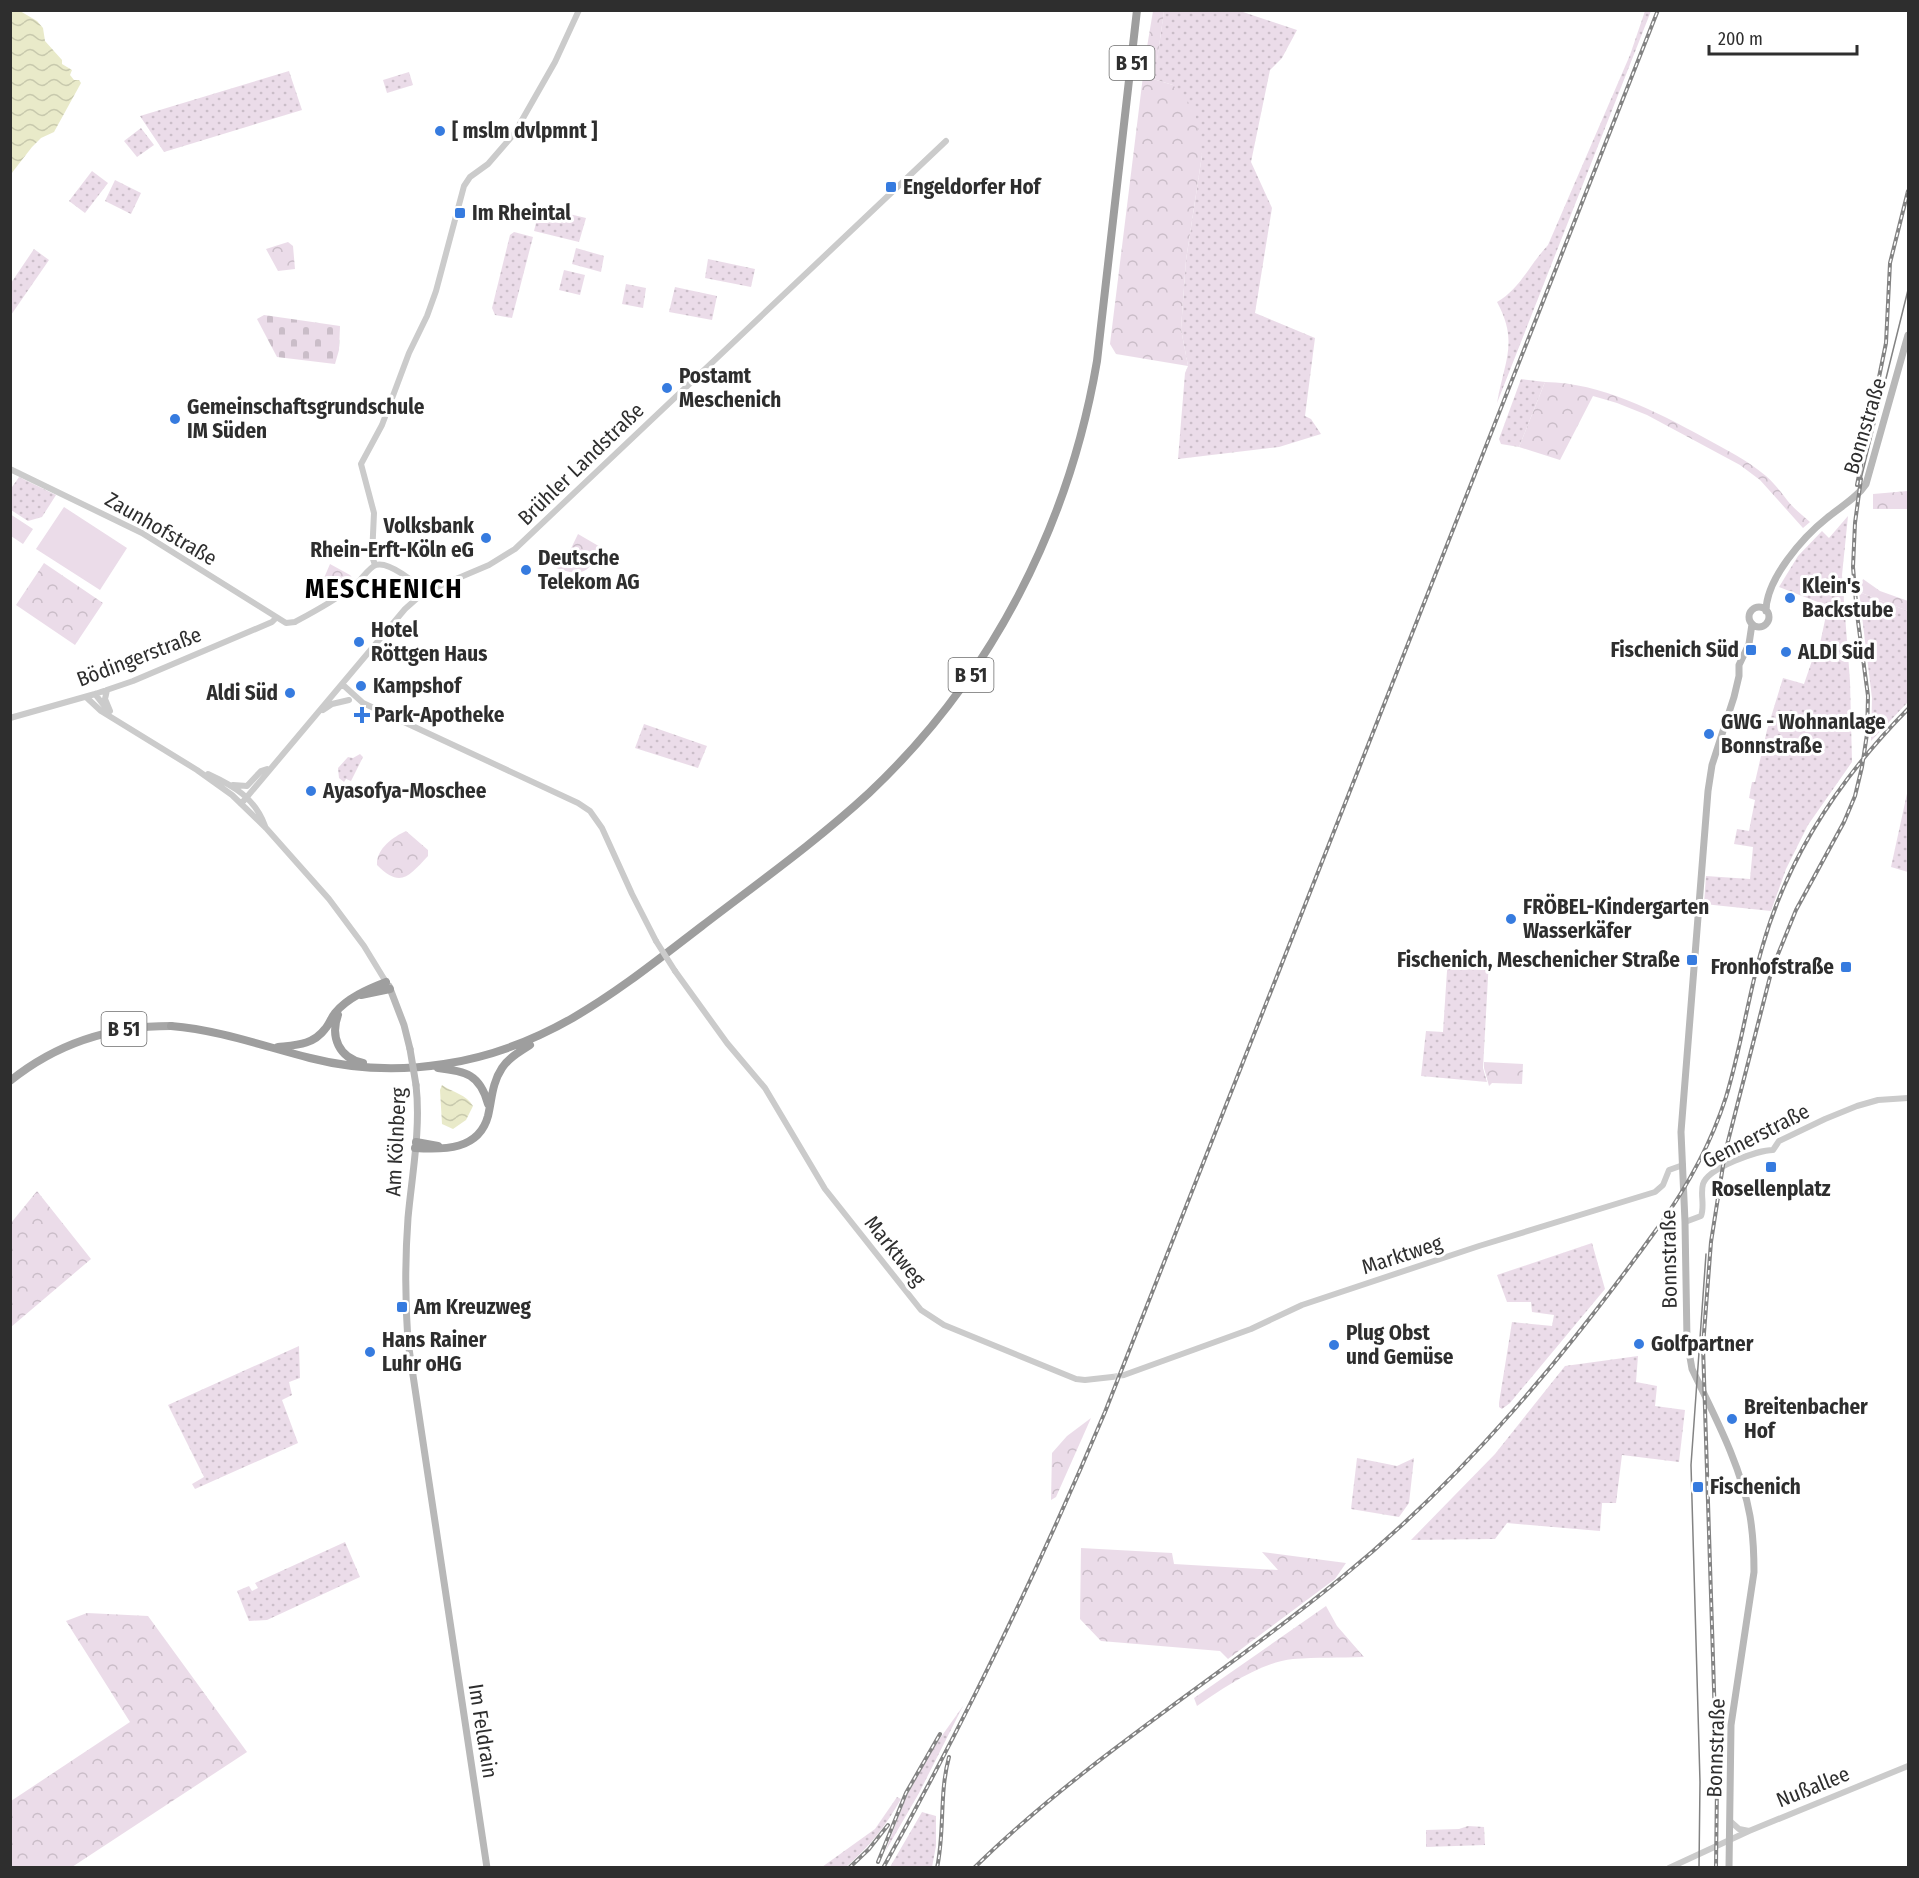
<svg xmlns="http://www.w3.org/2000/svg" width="1919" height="1878" font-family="'Fira Sans Condensed',sans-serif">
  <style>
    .grass { fill: url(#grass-dots) }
    .forest { fill: url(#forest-crowns) }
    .cemetery { fill: url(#cemetery-stones) }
    .pitch { fill: #ebdce9 }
    .water { fill: url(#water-waves) }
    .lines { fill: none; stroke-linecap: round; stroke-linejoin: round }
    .tertiary-tunnel { stroke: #d5d5d5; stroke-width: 6; stroke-dasharray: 6 3; stroke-linecap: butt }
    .tertiary { stroke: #cbcbcb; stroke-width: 6 }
    .secondary { stroke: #b8b8b8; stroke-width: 7 }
    .primary { stroke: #a6a6a6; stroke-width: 8 }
    .trunk { stroke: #9e9e9e; stroke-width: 8 }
    .tram { stroke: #838383; stroke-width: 1.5 }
    .rail-casing { stroke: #838383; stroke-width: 4 }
    .rail { stroke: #fff; stroke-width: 1.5; stroke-dasharray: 4.5; stroke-linecap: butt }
    .tertiary-bridge { stroke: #cbcbcb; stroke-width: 6 }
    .secondary-bridge { stroke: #b8b8b8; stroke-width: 7 }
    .poi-dot { fill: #367bdf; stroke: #fff; stroke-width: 2 }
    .labels { text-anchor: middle; stroke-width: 6; stroke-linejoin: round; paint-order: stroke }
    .shield { fill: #fff; stroke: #6d6d6d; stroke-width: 1.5 }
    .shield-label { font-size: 20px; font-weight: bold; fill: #2e2e2e }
    .poi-label { font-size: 21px; font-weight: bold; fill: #2e2e2e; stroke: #fff; text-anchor: start }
    .street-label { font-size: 21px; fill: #2e2e2e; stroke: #fff }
    .district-label { font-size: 27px; font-weight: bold; letter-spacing: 1.5px; fill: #000; stroke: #fff }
  </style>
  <defs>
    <pattern id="grass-dots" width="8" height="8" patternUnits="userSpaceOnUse" patternTransform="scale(1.5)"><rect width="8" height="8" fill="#ebdce9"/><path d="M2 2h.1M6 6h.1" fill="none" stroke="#cabdc8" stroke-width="1.8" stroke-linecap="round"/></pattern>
    <pattern id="forest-crowns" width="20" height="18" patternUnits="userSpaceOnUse" patternTransform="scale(1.5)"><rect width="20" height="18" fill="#ebdce9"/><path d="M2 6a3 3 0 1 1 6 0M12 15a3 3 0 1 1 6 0" fill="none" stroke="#cabdc8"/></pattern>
    <pattern id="cemetery-stones" width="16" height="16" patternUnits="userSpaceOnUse" patternTransform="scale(1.5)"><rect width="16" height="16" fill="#ebdce9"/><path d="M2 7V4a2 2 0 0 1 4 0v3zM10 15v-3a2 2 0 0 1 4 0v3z" fill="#cabdc8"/></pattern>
    <pattern id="water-waves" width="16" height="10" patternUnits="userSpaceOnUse" patternTransform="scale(1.5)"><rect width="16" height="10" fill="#e9eac9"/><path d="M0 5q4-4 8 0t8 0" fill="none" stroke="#c8c9ad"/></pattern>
  </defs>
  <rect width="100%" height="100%" fill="#fff"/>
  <path class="grass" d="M1164,11H1240L1297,30L1282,58L1270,70L1251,162L1272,208L1255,313L1315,338L1305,416L1311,419L1321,434L1279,447L1178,459L1185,373L1188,366L1181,329L1186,260L1202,155L1173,85L1143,76L1145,59L1157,60Z
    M1645,11H1651L1497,403C1504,362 1519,342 1497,302C1520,289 1530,264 1548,245L1630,55Z
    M289,71L302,110L164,152L140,116Z
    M409,72L413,85L387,93L383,80Z
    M141,128L154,145L137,157L124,141Z
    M92,171L108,183L85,213L69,201Z
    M115,180L141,193L131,214L105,201Z
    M540,207L586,218L579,242L534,231Z
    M514,232L533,237L512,318L495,315L492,308L510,235Z
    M576,248L604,256L601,272L572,264Z
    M34,249L49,260L11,315V283Z
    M708,259L755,269L751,287L705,278Z
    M564,270L585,275L580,295L559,290Z
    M626,284L646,288L643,308L622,304Z
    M675,287L717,296L712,320L669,312Z
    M1521,379L1545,382L1519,447L1501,444L1499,439Z
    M19,477L56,495L42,517L28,521L11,510L10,490Z
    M1848,516L1842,575L1850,681L1852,762L1808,825L1786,869L1771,911L1704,904L1706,876L1750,879L1753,847L1734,844L1737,829L1749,831L1755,800L1749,798L1752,782H1755L1767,730L1783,678L1804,684L1815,652L1818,653L1828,606L1779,587L1798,556L1822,531L1829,538Z
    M1859,592L1908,611V702L1871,741L1872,698Z
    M644,724L707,746L698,768L635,748Z
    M360,754L363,757L351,781L346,779L344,782L339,778L338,768L348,757L353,758Z
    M1908,789V872L1891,867Z
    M1448,956L1489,960L1483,1068L1487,1082L1421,1076L1426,1031L1443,1032Z
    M1592,1243L1605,1289L1510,1403L1502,1409L1499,1407V1403L1512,1322L1552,1326L1554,1315L1532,1312L1531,1302H1507L1497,1275Z
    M299,1346L300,1378L289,1382L292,1395L282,1400L298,1443L195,1489L192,1484L204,1477L168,1405Z
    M1638,1356L1636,1382L1657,1386L1655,1406L1685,1410L1679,1462L1622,1455L1616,1503H1602L1600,1531L1507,1523L1495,1539L1411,1540L1495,1454L1565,1366Z
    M1357,1458L1397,1466L1414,1458L1409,1503L1399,1517L1351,1509Z
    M345,1542L360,1577L267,1620L249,1621L237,1591L249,1586L252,1591L258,1588L255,1583Z
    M963,1706L919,1793L885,1852L906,1797L931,1751Z
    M897,1797L901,1799C885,1827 870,1846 846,1867H822L875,1829Z
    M922,1812L936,1816V1846L932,1867H890Z
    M1468,1826L1484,1827L1485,1845L1426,1847V1830L1459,1829Z"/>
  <path class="forest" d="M1153,11H1164L1157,61L1145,59Z
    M1143,76L1173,85L1195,110L1196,119L1202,155L1186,260L1181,329L1188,366L1116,354L1110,344Z
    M288,242L293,246L295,269L278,271L266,249Z
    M1545,382C1602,383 1655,411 1703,437C1725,449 1747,460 1766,476C1774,483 1780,491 1787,500C1793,508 1802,515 1810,522L1803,528L1760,480L1740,465L1647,415L1617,403L1593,396L1560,460L1519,447Z
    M1908,491V509H1873V494Z
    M578,534L602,548C588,572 585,578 556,568L555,563H564Z
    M44,563L103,603L75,645L16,605Z
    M330,564L350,575L354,580L337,592L324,578Z
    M1863,579L1880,591L1908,601V611L1859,592Z
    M406,831L428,850V856C409,876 401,889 377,865C376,849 393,837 406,831Z
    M1484,1062L1523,1064L1522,1084L1492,1083L1489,1086L1484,1068Z
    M37,1191L91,1259L11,1327V1223Z
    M1091,1418L1056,1497L1051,1500L1052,1453L1067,1436Z
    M1081,1548L1172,1553L1174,1564L1278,1570L1262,1552L1346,1563L1335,1579L1228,1659L1220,1651L1101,1641L1080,1619Z
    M1326,1606L1337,1626L1364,1657C1340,1658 1316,1657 1293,1659C1261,1662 1223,1688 1197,1706L1194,1698Z
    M87,1613L148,1616L247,1752L72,1867H11V1801L130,1722L66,1621Z"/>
  <path class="cemetery" d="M264,315L340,326L339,350L335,364L277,357L257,319Z"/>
  <path class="pitch" d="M64,507L127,548L100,590L36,549Z
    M10,514L33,529L23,544L11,536Z"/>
  <path class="water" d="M11,10L20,11L37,21L43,28L45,41L62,60V64L72,70L70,75L74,80H79L81,83L54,132L41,138L32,147L11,174Z
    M442,1085C452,1092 467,1095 473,1106L466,1120L453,1129L442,1124L440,1090Z"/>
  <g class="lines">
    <path class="tertiary-tunnel" d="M1112,1377L1124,1375"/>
    <path class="tertiary" d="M10,469L142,533L286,623L295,622C317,610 341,597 359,581C364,576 370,567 376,565C388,561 418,583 423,593
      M375,565L372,556L374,513L361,464L382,425L409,353L427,316L436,291L464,186L470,177L488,164L514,134L555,62L579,10
      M342,684L363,703L578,803L590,811L602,828L632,894L656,941
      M107,690L105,699L110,711
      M95,694L109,712
      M86,697L101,711L197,770L232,795L266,828L329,899L364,946L386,982
      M323,710L332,704L349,700
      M10,718L95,694L133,681L272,622L276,618
      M208,774C234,786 255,798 265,826
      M233,785L247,786L261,771L267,769
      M241,804L405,609L423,593L489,565L515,549L946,141
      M675,971L727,1043L765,1088L825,1189L921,1310L944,1325L1076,1379L1085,1380L1112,1377
      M1685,1222L1701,1216C1705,1206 1700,1194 1703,1184C1708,1168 1758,1150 1773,1150L1779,1141L1825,1119L1857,1106L1878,1100L1908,1098
      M1124,1375L1251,1329L1302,1305L1479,1246L1655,1192L1663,1185L1669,1170L1683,1165
      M1730,1821L1739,1829L1749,1831
      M1669,1868L1749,1831L1908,1766"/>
    <path class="secondary" d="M1749 617a10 10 0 1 1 20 0a10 10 0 1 1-20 0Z
      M1766,611C1766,579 1803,537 1827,518C1840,507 1857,498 1866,484L1908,335
      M389,986L404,1025L410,1049
      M416,1085C421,1129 412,1174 408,1218C405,1259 405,1300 408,1342L487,1868
      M1729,1868L1731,1725L1754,1572C1754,1553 1753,1534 1750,1516C1741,1465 1714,1415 1692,1369L1687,1340L1685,1222L1681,1132L1708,791L1712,765L1734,697L1739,676V665L1749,644L1752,624"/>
    <path class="primary" d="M10,1081C57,1043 112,1026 171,1026"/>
    <path class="trunk" d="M361,995L390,989
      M338,1015C330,1037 339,1058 363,1063
      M171,1026C219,1030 263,1046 310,1058C353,1069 400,1071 444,1064C550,1048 621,988 702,926C758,883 817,841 869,793C991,678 1069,526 1097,361L1137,10
      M278,1047C296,1045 313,1045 325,1029C329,1025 331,1018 335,1013C347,998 368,989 386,982
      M438,1068C465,1071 480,1074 488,1104
      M416,1142L438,1146
      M415,1148C444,1150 479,1150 488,1116C492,1099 492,1083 502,1068C509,1057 520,1052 530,1045"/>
    <path class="tram" d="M1861,479L1908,290
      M1699,1868L1700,1782L1691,1465L1706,1254"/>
    <g class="rail-casing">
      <path id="rail" d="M1857,485L1886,343L1890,263L1908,191
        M878,1862L906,1793L940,1734
        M849,1868L869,1849L888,1825
        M883,1868C966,1720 1039,1568 1105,1412L1658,10
        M937,1868C945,1831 939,1794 949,1757
        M974,1868C1086,1758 1221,1677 1341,1578C1465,1477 1566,1355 1659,1226C1687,1187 1711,1144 1726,1097C1741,1048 1748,997 1762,948C1788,855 1841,777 1908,709
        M1716,1868L1717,1783L1703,1346L1711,1242L1725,1153L1772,969L1796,910L1844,822L1855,796L1862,767L1867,734L1868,696L1857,614L1853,567L1855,523L1861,479"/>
    </g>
    <use href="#rail" class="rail"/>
    <path class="tertiary-bridge" d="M656,941L675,971"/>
    <path class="secondary-bridge" d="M410,1049L416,1085"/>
  </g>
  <g class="poi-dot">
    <circle cx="440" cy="131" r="6"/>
    <rect x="885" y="181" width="12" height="12" rx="3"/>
    <rect x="454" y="207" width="12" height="12" rx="3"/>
    <circle cx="667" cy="388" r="6"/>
    <circle cx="175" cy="419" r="6"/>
    <circle cx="486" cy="538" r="6"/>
    <circle cx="526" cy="570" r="6"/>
    <circle cx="1790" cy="598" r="6"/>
    <circle cx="359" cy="642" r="6"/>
    <rect x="1745" y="644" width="12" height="12" rx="3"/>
    <circle cx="1786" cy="652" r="6"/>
    <circle cx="361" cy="686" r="6"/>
    <circle cx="290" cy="693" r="6"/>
    <path d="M359 706h6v6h6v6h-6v6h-6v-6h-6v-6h6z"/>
    <circle cx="1709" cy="734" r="6"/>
    <circle cx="311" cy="791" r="6"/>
    <circle cx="1511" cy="919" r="6"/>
    <rect x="1686" y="954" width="12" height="12" rx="3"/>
    <rect x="1840" y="961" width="12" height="12" rx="3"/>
    <rect x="1765" y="1161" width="12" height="12" rx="3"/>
    <rect x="396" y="1301" width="12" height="12" rx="3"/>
    <circle cx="1639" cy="1344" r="6"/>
    <circle cx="1334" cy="1345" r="6"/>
    <circle cx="370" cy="1352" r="6"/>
    <circle cx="1732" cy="1419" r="6"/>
    <rect x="1692" y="1481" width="12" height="12" rx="3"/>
  </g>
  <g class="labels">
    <g class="shield">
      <rect x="1109.5" y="46" width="45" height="34" rx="4.5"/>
      <rect x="948.5" y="658" width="45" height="34" rx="4.5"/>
      <rect x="101.5" y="1012" width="45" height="34" rx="4.5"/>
    </g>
    <g class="shield-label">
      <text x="1132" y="70">B 51</text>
      <text x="971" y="682">B 51</text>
      <text x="124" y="1036">B 51</text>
    </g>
    <g class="poi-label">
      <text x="452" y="138">[ mslm dvlpmnt ]</text>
      <text x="903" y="194">Engeldorfer Hof</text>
      <text x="472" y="220">Im Rheintal</text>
      <text x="679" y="383">Postamt<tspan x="679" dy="24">Meschenich</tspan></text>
      <text x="187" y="414">Gemeinschaftsgrundschule<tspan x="187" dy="24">IM Süden</tspan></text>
      <text x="474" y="533" text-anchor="end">Volksbank<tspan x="474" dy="24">Rhein-Erft-Köln eG</tspan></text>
      <text x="538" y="565">Deutsche<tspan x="538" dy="24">Telekom AG</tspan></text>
      <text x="1802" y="593">Klein's<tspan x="1802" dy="24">Backstube</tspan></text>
      <text x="371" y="637">Hotel<tspan x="371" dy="24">Röttgen Haus</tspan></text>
      <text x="1739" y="657" text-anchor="end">Fischenich Süd</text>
      <text x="1798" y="659">ALDI Süd</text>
      <text x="373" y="693">Kampshof</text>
      <text x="278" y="700" text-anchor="end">Aldi Süd</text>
      <text x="374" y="722">Park-Apotheke</text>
      <text x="1721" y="729">GWG - Wohnanlage<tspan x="1721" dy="24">Bonnstraße</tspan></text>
      <text x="323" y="798">Ayasofya-Moschee</text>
      <text x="1523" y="914">FRÖBEL-Kindergarten<tspan x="1523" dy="24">Wasserkäfer</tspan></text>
      <text x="1680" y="967" text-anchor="end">Fischenich, Meschenicher Straße</text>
      <text x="1834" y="974" text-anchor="end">Fronhofstraße</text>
      <text x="1771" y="1196" text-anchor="middle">Rosellenplatz</text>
      <text x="414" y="1314">Am Kreuzweg</text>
      <text x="1346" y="1340">Plug Obst<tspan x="1346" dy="24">und Gemüse</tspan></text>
      <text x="382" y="1347">Hans Rainer<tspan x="382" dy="24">Luhr oHG</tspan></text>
      <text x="1651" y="1351">Golfpartner</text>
      <text x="1744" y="1414">Breitenbacher<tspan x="1744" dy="24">Hof</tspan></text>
      <text x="1710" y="1494">Fischenich</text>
    </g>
    <g class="street-label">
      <text transform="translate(1865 426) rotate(-73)" y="7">Bonnstraße</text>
      <text transform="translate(581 464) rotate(-44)" y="7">Brühler Landstraße</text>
      <text transform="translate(161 529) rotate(30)" y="7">Zaunhofstraße</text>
      <text transform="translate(139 657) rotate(-21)" y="7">Bödingerstraße</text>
      <text transform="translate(1756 1136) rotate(-27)" y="7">Gennerstraße</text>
      <text transform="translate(396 1142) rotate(-87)" y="7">Am Kölnberg</text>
      <text transform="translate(895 1251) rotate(51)" y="7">Marktweg</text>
      <text transform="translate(1402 1255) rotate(-18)" y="7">Marktweg</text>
      <text transform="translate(1669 1259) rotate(-91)" y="7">Bonnstraße</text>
      <text transform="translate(483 1731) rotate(81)" y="7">Im Feldrain</text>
      <text transform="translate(1716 1748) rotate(-88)" y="7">Bonnstraße</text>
      <text transform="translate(1813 1787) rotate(-22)" y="7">Nußallee</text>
    </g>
    <g class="district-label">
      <text x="384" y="598">MESCHENICH</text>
    </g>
  </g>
  <rect width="1919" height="1878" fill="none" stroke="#2e2e2e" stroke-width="24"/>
  <path d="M1709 45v9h148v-9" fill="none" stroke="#2e2e2e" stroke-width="3"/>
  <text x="1718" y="45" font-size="18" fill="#2e2e2e" stroke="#ffffff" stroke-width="4.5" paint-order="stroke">200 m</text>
</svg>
